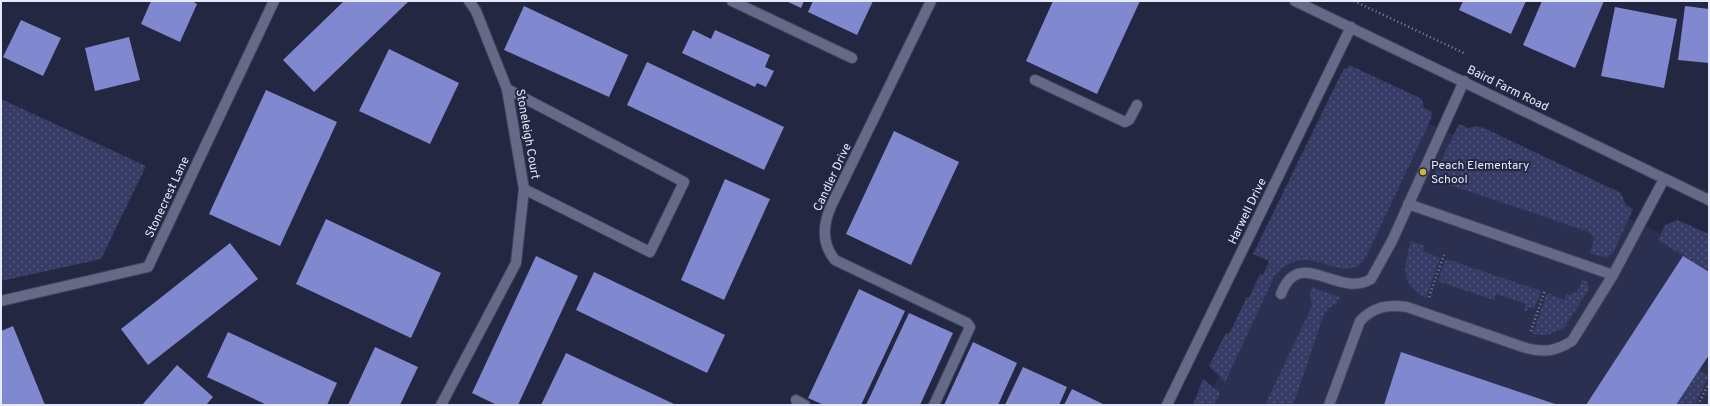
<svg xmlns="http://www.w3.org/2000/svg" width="1710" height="406" font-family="Overpass,sans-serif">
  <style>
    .built { fill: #2c3050 }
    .green { fill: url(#green-dots) }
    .building { fill: #8088cf }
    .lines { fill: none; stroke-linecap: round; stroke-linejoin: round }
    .minor-casing { stroke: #41445a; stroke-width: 12 }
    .path { stroke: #83869c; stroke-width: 2.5; stroke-dasharray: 1 3; stroke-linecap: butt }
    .minor { stroke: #666a89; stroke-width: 10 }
    .poi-dot { fill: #d0b836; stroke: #242741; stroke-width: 1.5 }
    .labels { text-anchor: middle; stroke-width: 4; stroke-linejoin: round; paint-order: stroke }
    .street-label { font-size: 12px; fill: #e7eafc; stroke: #242741 }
    .poi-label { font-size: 12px; fill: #e7eafc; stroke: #242741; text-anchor: start }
  </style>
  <defs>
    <pattern id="green-dots" width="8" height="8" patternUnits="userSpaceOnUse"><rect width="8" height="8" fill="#373c67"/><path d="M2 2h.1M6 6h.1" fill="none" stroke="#54587e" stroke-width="1.8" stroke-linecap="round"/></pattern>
  </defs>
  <rect width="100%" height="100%" fill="#242741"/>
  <path class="built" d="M1354,88L1709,256V405H1205Z"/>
  <path class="green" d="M1349,65L1418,97L1422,100L1424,108L1432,112L1431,119L1365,259C1340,289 1310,236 1275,275L1225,382L1209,366L1226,333L1229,334L1247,297L1249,298L1260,274L1263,275L1269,261L1253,254L1344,68L1347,69Z
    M1,99L146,166L101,259L1,281Z
    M1459,124L1468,128L1476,126L1484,128L1621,193L1626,205L1633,209L1613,253L1606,258L1590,253L1594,239L1591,234L1586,231L1432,179Z
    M1677,220L1709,234V272L1658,240L1665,225Z
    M1411,241L1424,246L1423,251L1440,258L1426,298C1399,285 1404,265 1411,241Z
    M1446,259L1541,291L1534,309L1529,307L1527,311L1524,310L1526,304L1496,294L1494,300L1438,281Z
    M1582,279L1587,282L1589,289L1564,328L1547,335L1533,334L1547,293L1565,300L1566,294L1571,295L1578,291Z
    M1312,287L1340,297L1336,303L1328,309L1323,317L1293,405H1265L1312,306L1310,294Z
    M1699,370L1709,376L1695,405H1676Z
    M1203,379L1220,393L1214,405H1193Z"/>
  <path class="building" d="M151,1H192L197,4L180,42L141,24Z
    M344,1H409L314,92L283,60Z
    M786,1H804L801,8Z
    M813,1H873L857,35L808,12Z
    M1053,1H1140L1097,94L1026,61Z
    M1463,1H1526L1511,34L1459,10Z
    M1542,1H1604L1575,68L1523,45Z
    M524,6L628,55L609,97L504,50Z
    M1685,6L1709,9V63L1678,60Z
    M1615,7L1677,19L1664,88L1601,76Z
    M21,20L61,38L43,76L3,57Z
    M693,30L711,39L715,30L770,55L765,67L774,71L766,87L757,83L755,87L682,53Z
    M129,37L140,80L95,91L85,48Z
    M389,49L459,83L430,144L359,111Z
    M647,62L784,127L764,170L627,105Z
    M266,90L337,122L280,246L209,214Z
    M894,131L959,162L911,265L846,234Z
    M725,179L770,199L724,300L681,280Z
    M326,219L441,273L411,338L296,284Z
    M230,243L258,279L148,365L121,329Z
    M536,256L578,276L518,405H497L472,393Z
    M1683,256L1709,272V355L1699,370L1676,405H1586Z
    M594,272L725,335L707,373L576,310Z
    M859,289L905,311L861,405H824L808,398Z
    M909,313L953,333L920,405H866Z
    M13,326L45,405H1V331Z
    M228,332L337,383L327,405H267L207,377Z
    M973,342L1017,363L998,405H944Z
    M375,347L418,367L400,405H348Z
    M1401,352L1558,405H1384Z
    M566,353L676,405H541Z
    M177,365L213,397L206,405H142Z
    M1023,367L1067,387L1059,405H1005Z
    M1072,389L1105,405H1064Z"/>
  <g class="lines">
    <g class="minor-casing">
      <path id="minor" d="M732,1L852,58
        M931,1L832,204C823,223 821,243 835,260L967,323L970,327L934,405
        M1295,1L1709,200
        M1035,80L1125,122L1129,120L1137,105
        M507,89L684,182L650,252L524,189
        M1408,204L1613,275L1664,179
        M1281,294C1283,289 1286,282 1291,278C1311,260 1344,296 1371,279L1392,241L1464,81
        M1,301L148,267L274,1
        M796,400L805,405
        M441,405L516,263L524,189L507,89L476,11L469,1
        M1167,405L1351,27
        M1329,405L1360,321C1373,307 1388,304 1407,307L1526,348C1544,353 1556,351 1572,341L1613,275"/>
    </g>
    <path class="path" d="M1354,1L1466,54
      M1429,297L1444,255
      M1531,331L1545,290
      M1698,405L1709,383"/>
    <use href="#minor" class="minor"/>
  </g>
  <circle class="poi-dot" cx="1423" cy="172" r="4"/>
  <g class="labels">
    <g class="street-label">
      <text transform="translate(1508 88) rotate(26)" y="4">Baird Farm Road</text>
      <text transform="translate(528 134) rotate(80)" y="4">Stoneleigh Court</text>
      <text transform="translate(832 177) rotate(-65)" y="4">Candler Drive</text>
      <text transform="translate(167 197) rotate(-65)" y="4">Stonecrest Lane</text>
      <text transform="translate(1247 211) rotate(-64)" y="4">Harwell Drive</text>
    </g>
    <g class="poi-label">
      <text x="1431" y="169">Peach Elementary<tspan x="1431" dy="14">School</tspan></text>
    </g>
  </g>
  <rect width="1710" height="406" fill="none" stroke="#e7eafc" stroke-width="4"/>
</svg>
